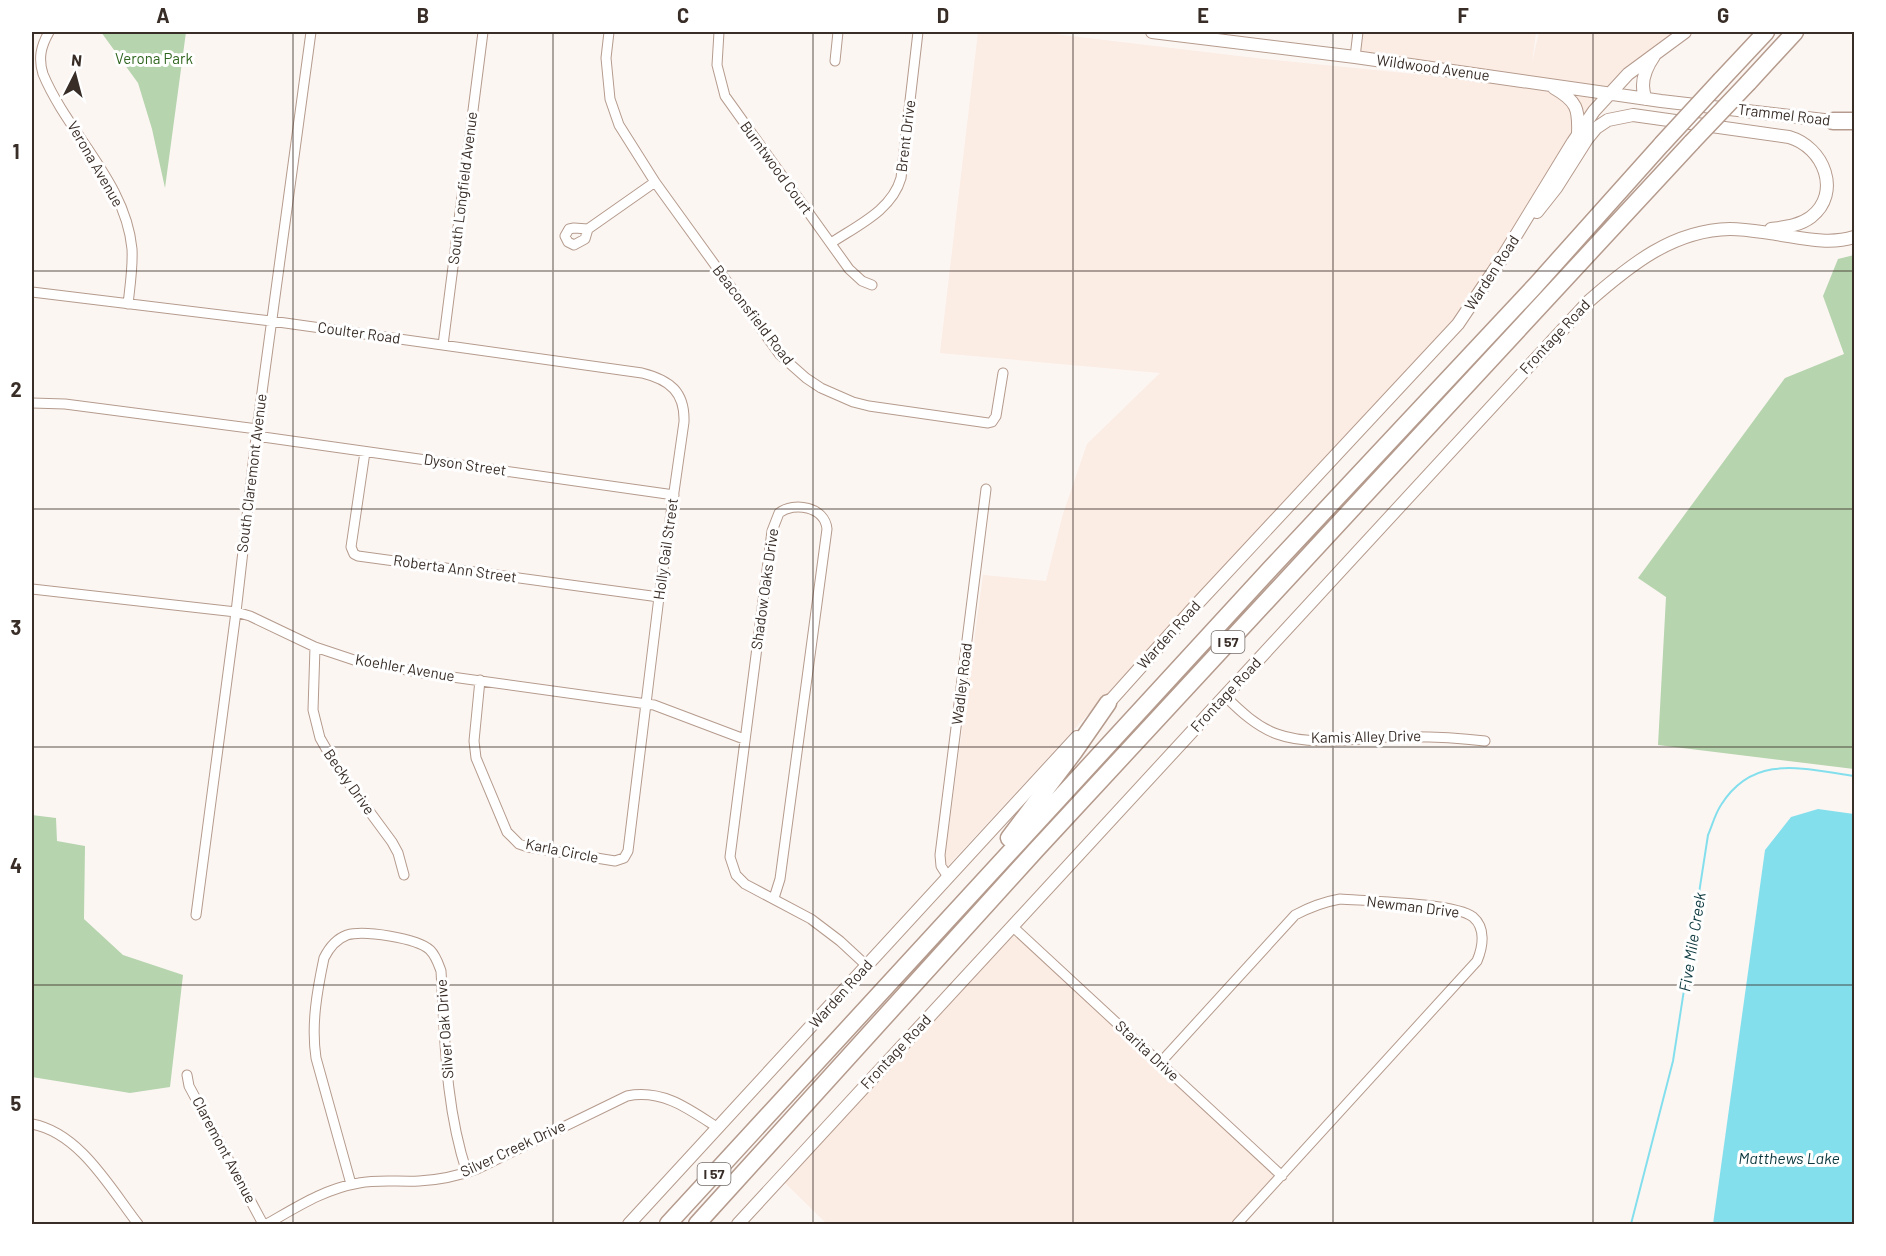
<svg xmlns="http://www.w3.org/2000/svg" width="1886" height="1256" font-family="Barlow,sans-serif">
  <style>
    .built { fill: #fbece4 }
    .green { fill: #b6d4ae }
    .water { fill: #84dfed }
    .lines { fill: none; stroke-linecap: round; stroke-linejoin: round }
    .stream { stroke: #84dfed; stroke-width: 2 }
    .minor-casing { stroke: #b59b8d; stroke-width: 11 }
    .secondary-casing { stroke: #b59b8d; stroke-width: 14 }
    .motorway-casing { stroke: #b59b8d; stroke-width: 19 }
    .minor { stroke: #fff; stroke-width: 9 }
    .secondary { stroke: #fff; stroke-width: 12 }
    .motorway { stroke: #fff; stroke-width: 16 }
    .motorway-bridge-casing { stroke: #b59b8d; stroke-width: 19; stroke-linecap: butt }
    .motorway-bridge { stroke: #fff; stroke-width: 16 }
    .grid { fill: none; stroke: #382d27; stroke-width: 1.5; stroke-opacity: 0.55 }
    .labels { text-anchor: middle; stroke-width: 6; stroke-linejoin: round; paint-order: stroke }
    .shield { fill: #fff; stroke: #746c68; stroke-width: 1.5 }
    .shield-label { font-size: 14px; font-weight: bold; fill: #382d27 }
    .park-label { font-size: 15px; fill: #30661f; stroke: #fff }
    .street-label { font-size: 15px; fill: #382d27; stroke: #fff }
    .water-label { font-size: 16px; font-style: italic; fill: #0c383e; stroke: #fff }
    .neatline { fill: none; stroke: #382d27; stroke-width: 2 }
    .grid-label { font-size: 20px; text-anchor: middle; font-weight: bold; fill: #382d27 }
  </style>
  <rect width="100%" height="100%" fill="#fcf6f3"/>
  <path class="built" d="M978,32H1037L1264,59L1593,92L1355,57L1357,32H1536L1532,63L1539,32H1686L1611,94L1483,288L943,871L983,575L1046,581L1063,514L1087,444L1160,373L940,353Z
    M1012,926L1282,1176L1237,1224H827L780,1178Z"/>
  <path class="green" d="M101,32H186L165,188L152,129L138,83Z
    M1854,255V769L1658,745L1666,597L1638,578L1785,378L1844,354L1823,296L1838,259Z
    M32,815L56,818L57,841L85,846L84,919L123,955L183,975L170,1087L130,1093L32,1077Z"/>
  <path class="water" d="M1818,809L1854,814V1224H1713L1765,850L1791,817Z"/>
  <g class="lines">
    <path class="stream" d="M1631,1224L1673,1061L1708,835C1712,826 1715,814 1721,805C1754,753 1803,769 1854,776"/>
    <g class="minor-casing">
      <path id="minor" d="M49,32C41,46 38,58 43,74C68,134 126,182 132,249C133,267 130,286 128,304
        M609,32L606,58L610,99L619,125L655,182L780,355L806,378L821,388L853,402L869,406L988,423L992,422L996,416L1003,373
        M719,32L717,65L725,96L849,269L862,281L872,285
        M1355,57L1358,32
        M835,61L838,32
        M574,228L588,229L585,239L574,245L568,242L565,236L569,229Z
        M588,229L655,182
        M831,243C858,225 892,210 901,178L918,32
        M32,292L271,321L642,373C670,380 685,392 684,422L659,597L628,851L624,858L615,861L528,847L519,844L507,832L476,758L474,741L480,680
        M443,345L483,32
        M32,403L65,404L257,429
        M256,436L674,495
        M365,452L351,547L354,554L358,556L659,597
        M32,589L236,612L250,616L315,647L354,660L423,673L654,705L744,739
        M315,647L313,710L320,738L336,766L392,842L398,853L404,875
        M1225,696C1240,711 1257,727 1277,734C1309,746 1354,739 1388,737C1421,736 1452,737 1485,741
        M948,877L941,866L940,855L986,489
        M774,898L780,879L827,529C825,507 794,501 779,513L772,531L730,857L736,875L745,884L811,919L840,941L867,966
        M196,915L236,612L257,429L311,32
        M1012,926L1282,1176
        M1160,1063L1295,915C1310,907 1323,902 1340,899C1366,901 1456,903 1473,917C1486,928 1483,947 1477,961L1237,1224
        M187,1075L189,1086L263,1224
        M32,1124C80,1133 110,1188 138,1224
        M351,1184L316,1058C311,1025 317,991 324,958C329,948 336,939 347,935C364,930 417,938 430,950C436,956 438,963 441,971C445,1040 445,1106 467,1173
        M267,1224C297,1207 324,1189 359,1183C379,1179 399,1182 419,1181C439,1180 458,1176 477,1169L627,1096C663,1089 689,1109 718,1128"/>
    </g>
    <g class="secondary-casing">
      <path id="secondary" d="M1152,32L1355,57L1661,101L1841,122
        M1554,88C1577,101 1579,109 1578,134
        M1646,99C1639,84 1645,69 1654,56
        M1537,212L1556,188L1587,139L1596,128L1608,120L1633,115L1789,137C1824,147 1842,193 1811,217C1799,226 1785,227 1771,229
        M1103,709L1198,603L1458,324L1499,263L1573,142L1594,111L1628,74L1685,32
        M629,1224L1077,737
        M738,1224L1589,301C1630,265 1673,230 1730,229C1746,229 1761,232 1776,234C1802,238 1829,245 1854,237"/>
    </g>
    <g class="motorway-casing">
      <path id="motorway" d="M1721,80L1766,32
        M1748,83L1795,32
        M1833,121H1854
        M1009,838L1074,752L1108,703
        M668,1224L1271,568L1535,286L1662,144
        M697,1224L1036,850L1692,142"/>
    </g>
    <use href="#minor" class="minor"/>
    <use href="#secondary" class="secondary"/>
    <use href="#motorway" class="motorway"/>
    <g class="motorway-bridge-casing">
      <path id="motorway-bridge" d="M1692,142L1748,83
        M1662,144L1721,80"/>
    </g>
    <use href="#motorway-bridge" class="motorway-bridge"/>
  </g>
  <path class="grid" d="M293,32V1224M553,32V1224M813,32V1224M1073,32V1224M1333,32V1224M1593,32V1224M32,271H1854M32,509H1854M32,747H1854M32,985H1854"/>
  <g class="labels">
    <g class="shield">
      <rect x="1211.5" y="631" width="33" height="22" rx="4.5"/>
      <rect x="697.5" y="1163" width="33" height="22" rx="4.5"/>
    </g>
    <g class="shield-label">
      <text x="1228" y="647">I 57</text>
      <text x="714" y="1179">I 57</text>
    </g>
    <g class="park-label">
      <text x="154" y="64">Verona Park</text>
    </g>
    <g class="street-label">
      <text transform="translate(1433 68) rotate(8)" y="5">Wildwood Avenue</text>
      <text transform="translate(1784 115) rotate(7)" y="5">Trammel Road</text>
      <text transform="translate(906 136) rotate(-83)" y="5">Brent Drive</text>
      <text transform="translate(95 164) rotate(60)" y="5">Verona Avenue</text>
      <text transform="translate(776 168) rotate(54)" y="5">Burntwood Court</text>
      <text transform="translate(463 188) rotate(-83)" y="5">South Longfield Avenue</text>
      <text transform="translate(1492 273) rotate(-57)" y="5">Warden Road</text>
      <text transform="translate(753 315) rotate(52)" y="5">Beaconsfield Road</text>
      <text transform="translate(359 333) rotate(8)" y="5">Coulter Road</text>
      <text transform="translate(1555 337) rotate(-47)" y="5">Frontage Road</text>
      <text transform="translate(465 465) rotate(8)" y="5">Dyson Street</text>
      <text transform="translate(252 473) rotate(-83)" y="5">South Claremont Avenue</text>
      <text transform="translate(666 549) rotate(-82)" y="5">Holly Gail Street</text>
      <text transform="translate(455 569) rotate(8)" y="5">Roberta Ann Street</text>
      <text transform="translate(765 589) rotate(-82)" y="5">Shadow Oaks Drive</text>
      <text transform="translate(1169 635) rotate(-48)" y="5">Warden Road</text>
      <text transform="translate(405 668) rotate(10)" y="5">Koehler Avenue</text>
      <text transform="translate(962 684) rotate(-83)" y="5">Wadley Road</text>
      <text transform="translate(1226 695) rotate(-47)" y="5">Frontage Road</text>
      <text transform="translate(1366 737) rotate(-1)" y="5">Kamis Alley Drive</text>
      <text transform="translate(349 782) rotate(55)" y="5">Becky Drive</text>
      <text transform="translate(562 851) rotate(11)" y="5">Karla Circle</text>
      <text transform="translate(1413 907) rotate(7)" y="5">Newman Drive</text>
      <text transform="translate(841 994) rotate(-48)" y="5">Warden Road</text>
      <text transform="translate(445 1029) rotate(-94)" y="5">Silver Oak Drive</text>
      <text transform="translate(1147 1051) rotate(43)" y="5">Starita Drive</text>
      <text transform="translate(896 1052) rotate(-47)" y="5">Frontage Road</text>
      <text transform="translate(513 1149) rotate(-25)" y="5">Silver Creek Drive</text>
      <text transform="translate(224 1150) rotate(62)" y="5">Claremont Avenue</text>
    </g>
    <g class="water-label">
      <text transform="translate(1692 942) rotate(-81)" y="6">Five Mile Creek</text>
      <text x="1789" y="1164">Matthews Lake</text>
    </g>
  </g>
  <rect width="1886" height="1256" fill="none" stroke="#ffffff" stroke-width="66"/>
  <g transform="translate(75 75) rotate(6)" stroke="#ffffff" stroke-width="4.5" paint-order="stroke">
  <path d="M0-4.5L10 22L0 15L-10 22Z" fill="#382d27"/>
  <text y="-9" font-size="16" font-weight="bold" text-anchor="middle" fill="#382d27">N</text>
  </g>
  <rect x="33" y="33" width="1820" height="1190" class="neatline"/>
  <g class="grid-label">
    <text x="163" y="23">A</text>
    <text x="423" y="23">B</text>
    <text x="683" y="23">C</text>
    <text x="943" y="23">D</text>
    <text x="1203" y="23">E</text>
    <text x="1463" y="23">F</text>
    <text x="1723" y="23">G</text>
    <text x="16" y="159">1</text>
    <text x="16" y="397">2</text>
    <text x="16" y="635">3</text>
    <text x="16" y="873">4</text>
    <text x="16" y="1111">5</text>
  </g>
</svg>
